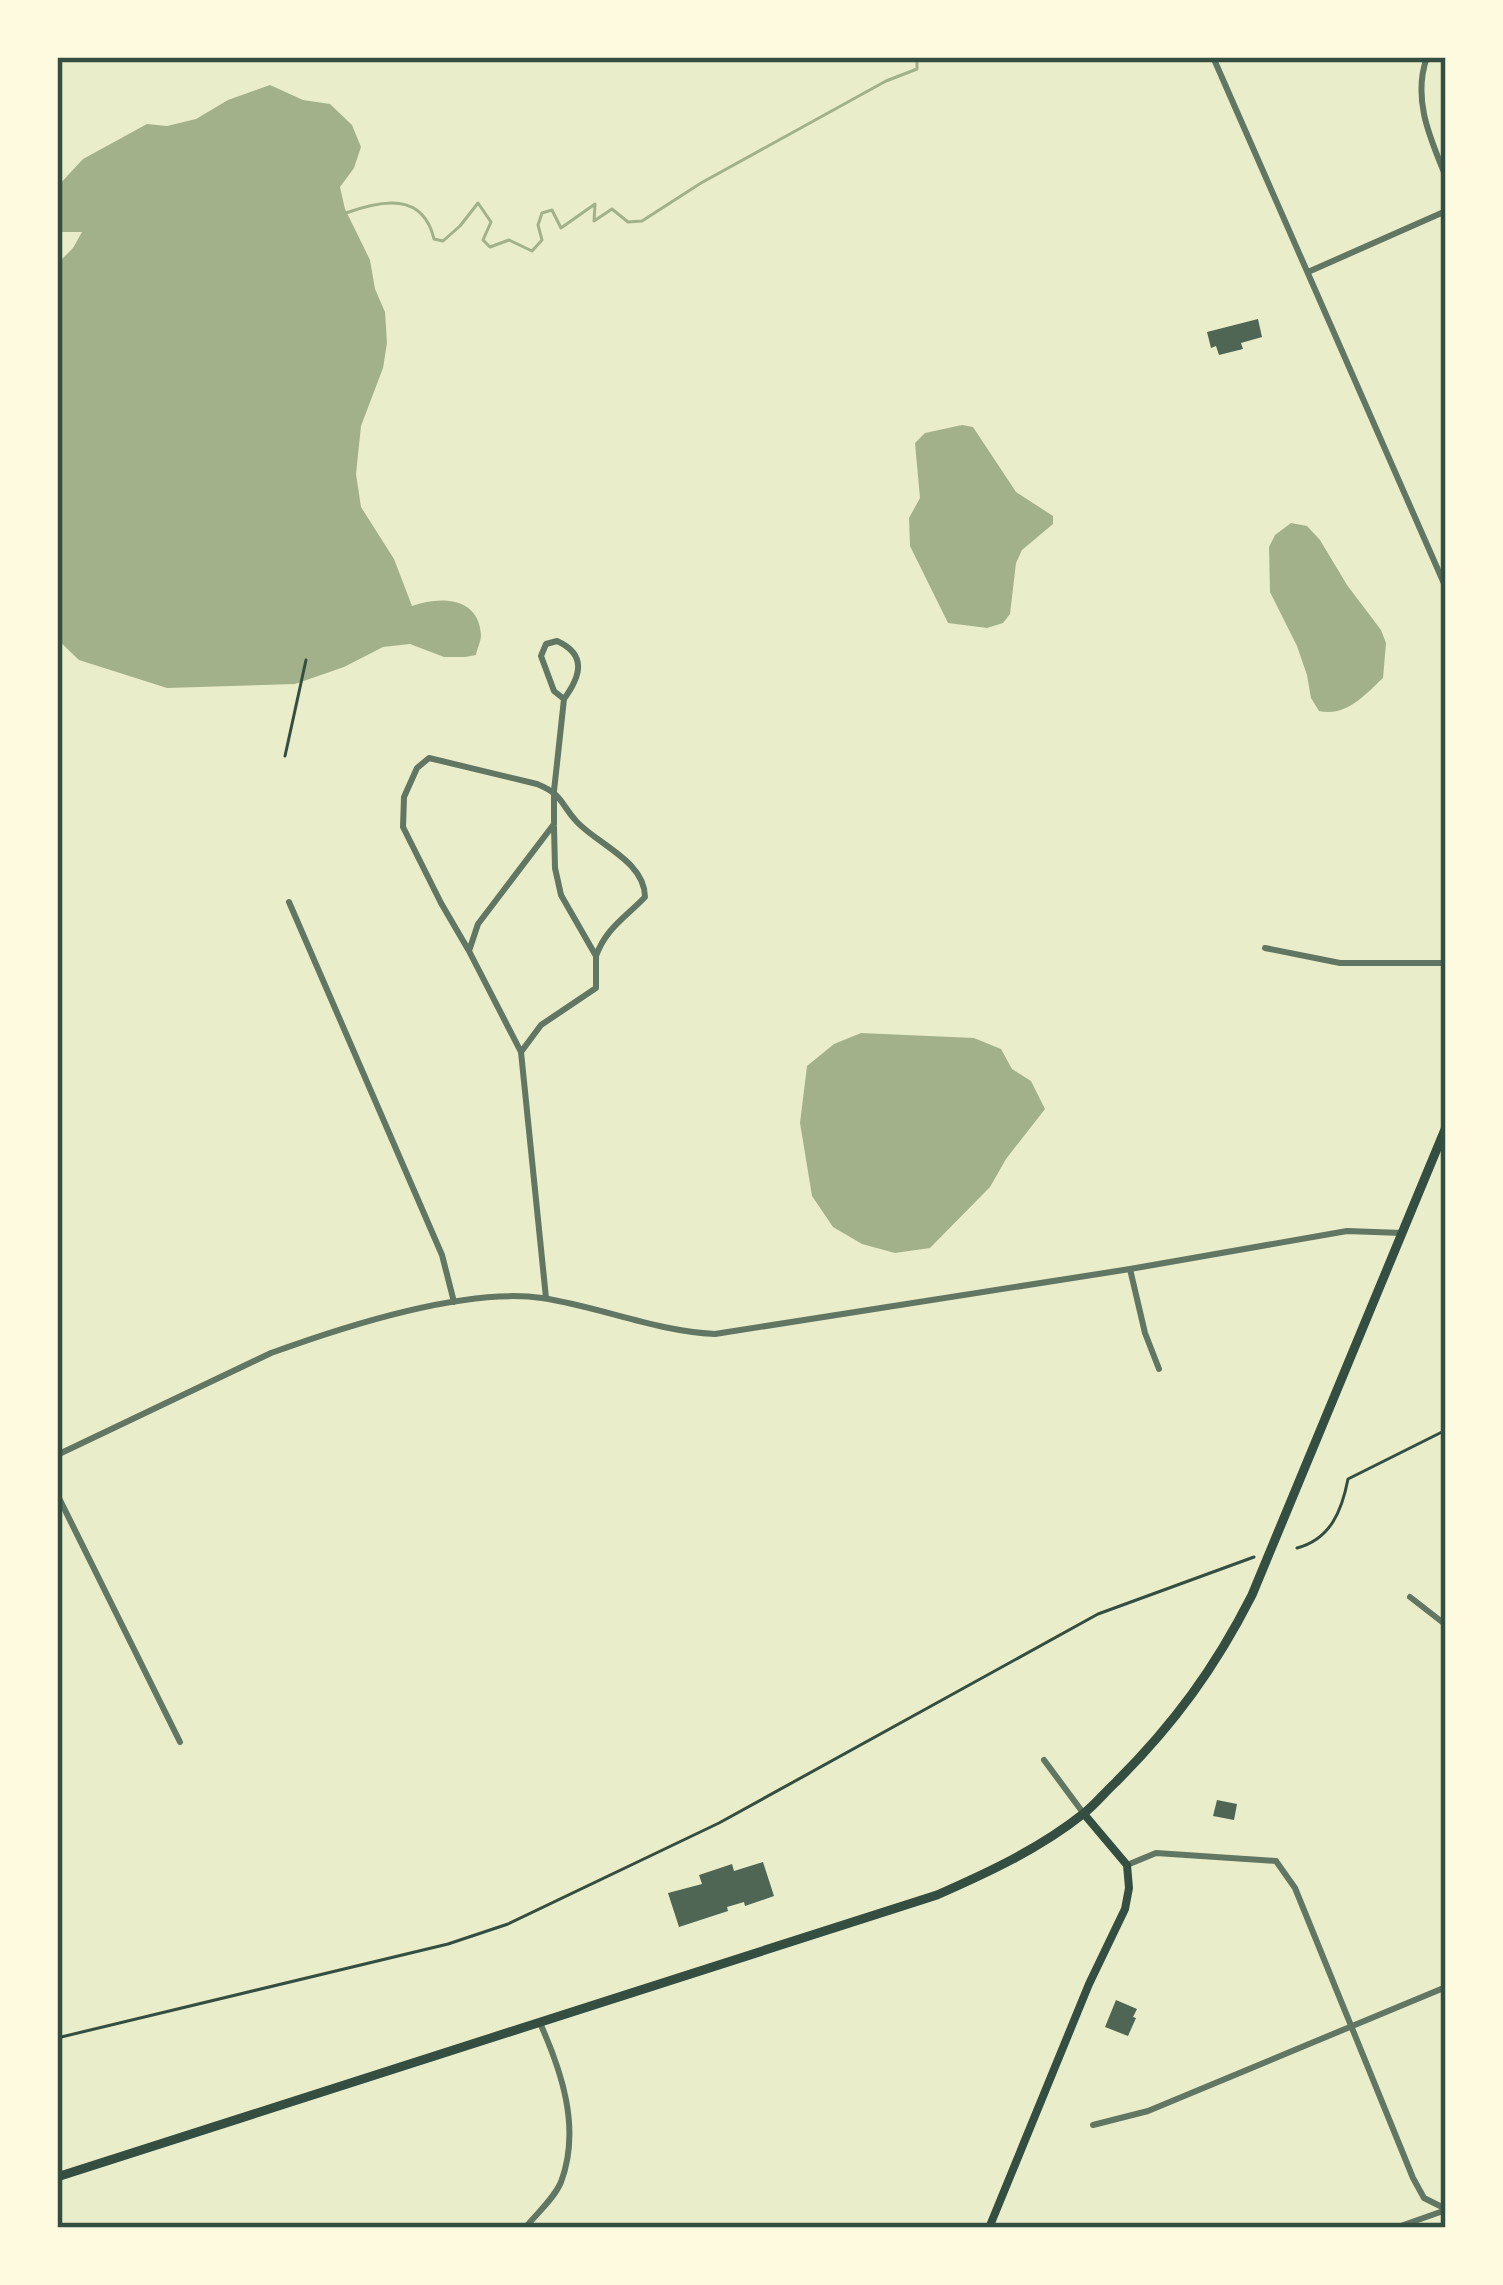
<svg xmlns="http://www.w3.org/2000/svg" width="1503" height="2285" font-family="'Noto Sans',sans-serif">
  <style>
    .water { fill: #a3b18a }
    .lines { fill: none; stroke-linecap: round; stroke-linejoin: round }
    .stream { stroke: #a3b18a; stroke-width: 3 }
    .building { fill: #4f6655 }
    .path { stroke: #344e41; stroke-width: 3 }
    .minor { stroke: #617663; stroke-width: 6 }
    .tertiary { stroke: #617663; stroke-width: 6 }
    .secondary { stroke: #344e41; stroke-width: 8 }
    .primary { stroke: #344e41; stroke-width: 9 }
    .neatline { fill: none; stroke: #344e41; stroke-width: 4.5 }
  </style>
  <rect width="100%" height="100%" fill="#e9edc9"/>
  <path class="water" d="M270,85L303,100L330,104L352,125L361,147L354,168L340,187L345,209L370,260L375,289L385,312L387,343L383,368L361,426L356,474L361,507L394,559L412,606C439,596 479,596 481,635C481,642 477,648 476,655L465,657H444L410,644L383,647L344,667L295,684L167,688L79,660L57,639V264L73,248L82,232H57V187L83,159L147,124L167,126L196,119L228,100Z
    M962,425L973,427L1016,492L1053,516V524L1022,550L1016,563L1010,614L1003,623L987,628L948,623L910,546L909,518L920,498L915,443L925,433Z
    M1291,523L1307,526L1320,540L1347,585L1381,630L1386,643L1383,678C1365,695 1346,717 1319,711L1311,698L1307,675L1297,646L1270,592L1269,547L1275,535Z
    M861,1033L974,1038L1001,1049L1012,1069L1031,1081L1045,1109L1006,1159L990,1187L930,1248L895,1253L862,1244L833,1227L812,1196L800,1123L807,1066L834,1044Z"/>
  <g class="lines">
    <path class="stream" d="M346,213C382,200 423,192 434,239L443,241L460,226L478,203L491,222L483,240L490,247L509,240L532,251L542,240L538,225L542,213L552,210L561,228L595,204L594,221L612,209L628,222L642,221L701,183L886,81L917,69V57"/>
  </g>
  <path class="building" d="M1258,319L1262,337L1241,343L1243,349L1219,355L1216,346L1211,348L1207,332Z
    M1217,1800L1237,1804L1234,1820L1213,1816Z
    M763,1862L774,1896L745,1906L744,1902L727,1907L728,1911L679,1927L668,1893L702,1884L699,1875L732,1864L734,1871Z
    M1116,2000L1137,2009L1133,2017L1136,2018L1128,2036L1105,2027Z"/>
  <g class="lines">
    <path class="path" d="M285,756L306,660
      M1297,1548C1331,1539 1342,1510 1348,1479L1446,1430
      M57,2038L448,1944L508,1924L719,1823L1098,1614L1254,1557"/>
    <path class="minor" d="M1427,57C1412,99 1430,138 1446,177
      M1308,272L1446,211
      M289,902L442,1255L454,1302
      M1265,948L1340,963H1446
      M469,951L441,903L403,827L404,797L417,768L429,758L537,784C564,795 560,804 577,822C599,845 645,862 645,897C626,917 606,928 596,956
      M521,1052L541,1025L596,988V956L561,895L555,868L554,827
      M1130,1269L1145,1333L1159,1369
      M546,1298L521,1052L469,951L478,924L554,824V791L564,699L554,691L541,656L546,644L557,641C588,655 580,677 564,699
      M57,1455L271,1353C345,1326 464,1287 542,1298C601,1307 655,1331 715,1334L1130,1269L1347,1231L1402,1233
      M57,1494L180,1742
      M1410,1597L1446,1625
      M1044,1760L1084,1814
      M1127,1865L1156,1853L1276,1861L1295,1888L1413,2178L1424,2198L1446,2209
      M1093,2125L1148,2111L1446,1987
      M525,2228C536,2214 554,2199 561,2182C581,2129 562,2072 540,2023
      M1395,2228L1446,2210"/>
    <path class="tertiary" d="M1213,57L1446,588"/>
    <path class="secondary" d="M989,2228L1089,1984L1125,1909L1129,1888L1127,1865L1084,1814"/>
    <path class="primary" d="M57,2177L937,1895C987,1873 1039,1849 1083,1814C1095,1805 1105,1792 1116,1782C1174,1724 1215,1668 1252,1595L1446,1127"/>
  </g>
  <rect width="1503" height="2285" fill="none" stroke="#fefae0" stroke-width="120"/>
  <rect x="60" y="60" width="1383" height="2165" class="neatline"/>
</svg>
